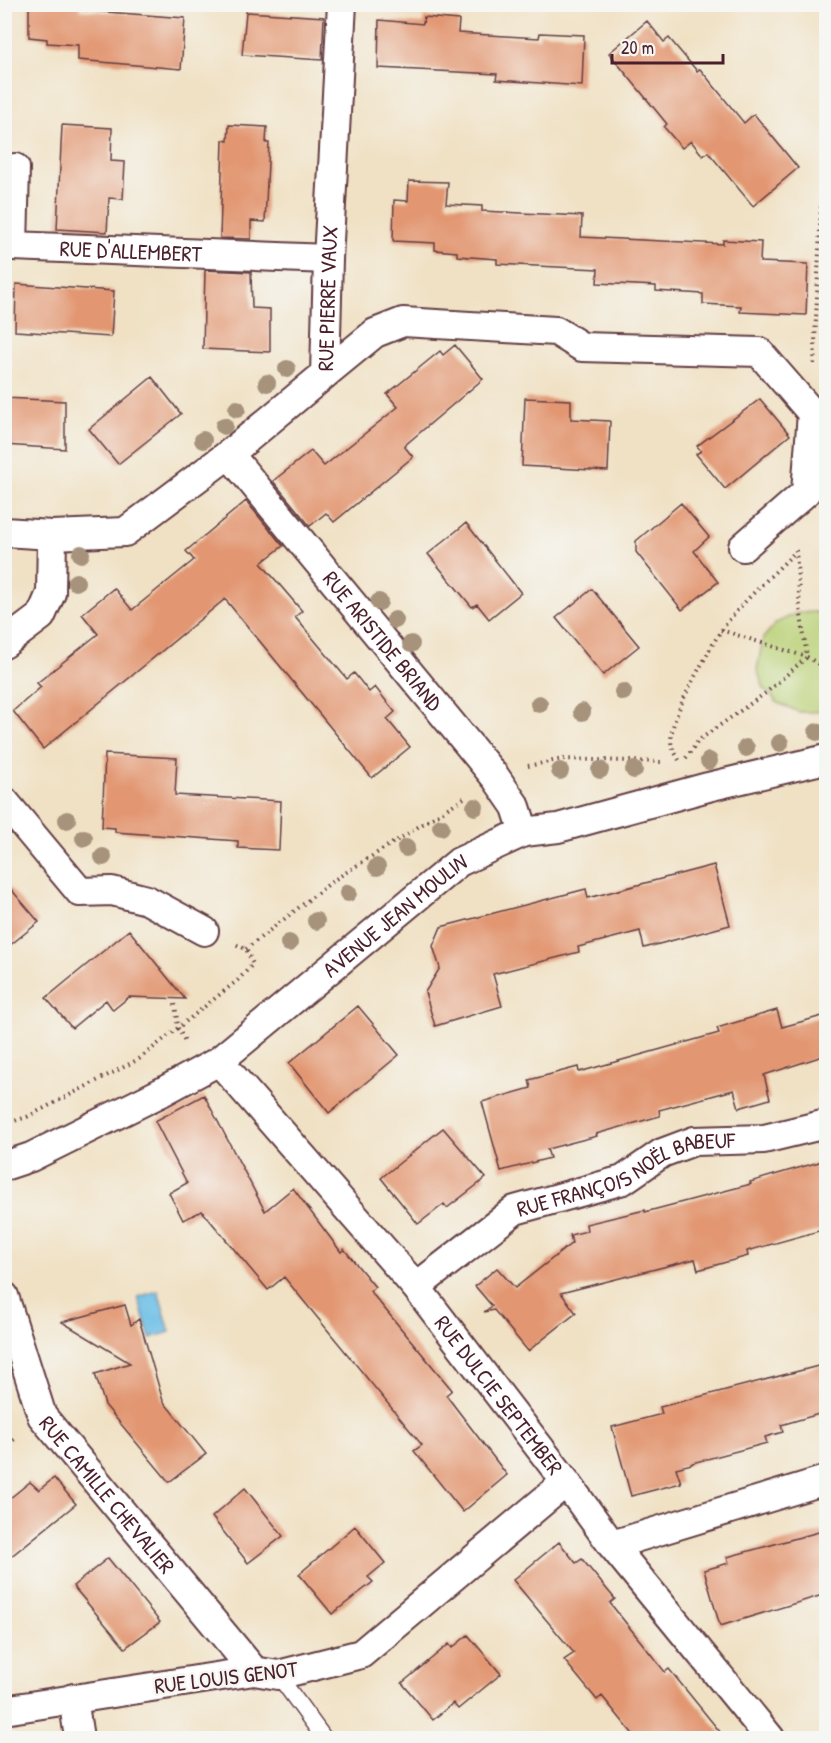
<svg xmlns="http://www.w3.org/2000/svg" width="831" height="1743" font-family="'Patrick Hand',sans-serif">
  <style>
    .green { fill: #b9d075; stroke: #827850; stroke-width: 1.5 }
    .water { fill: #69bde5; stroke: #5a6e88; stroke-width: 1.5 }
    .building { fill: #e29772 }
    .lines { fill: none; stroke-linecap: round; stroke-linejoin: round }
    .service-casing { stroke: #633c42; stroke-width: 18 }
    .minor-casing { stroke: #633c42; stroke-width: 32 }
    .path { stroke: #633c42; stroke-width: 4; stroke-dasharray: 1.5 4.5; stroke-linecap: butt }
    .service { stroke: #fff; stroke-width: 15 }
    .minor { stroke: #fff; stroke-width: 28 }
    .tree { fill: #a7937c }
    .labels { text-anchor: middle; stroke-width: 5; stroke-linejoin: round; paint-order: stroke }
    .street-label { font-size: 22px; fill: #4a1f2b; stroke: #f6f6f2 }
  </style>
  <rect width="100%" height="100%" fill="#f6f6f2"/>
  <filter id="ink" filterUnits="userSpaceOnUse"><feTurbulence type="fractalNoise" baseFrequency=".0167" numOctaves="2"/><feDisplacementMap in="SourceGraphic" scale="12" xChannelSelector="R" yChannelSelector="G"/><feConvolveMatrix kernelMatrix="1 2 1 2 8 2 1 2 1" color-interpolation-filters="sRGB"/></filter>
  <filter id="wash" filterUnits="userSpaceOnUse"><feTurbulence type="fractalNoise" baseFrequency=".008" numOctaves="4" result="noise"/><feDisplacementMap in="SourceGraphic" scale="24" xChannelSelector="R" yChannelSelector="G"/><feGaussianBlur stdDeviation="1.35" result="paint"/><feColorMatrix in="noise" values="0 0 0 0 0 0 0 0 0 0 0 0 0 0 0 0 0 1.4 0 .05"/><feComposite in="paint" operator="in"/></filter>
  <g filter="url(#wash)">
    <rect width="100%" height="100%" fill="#f0e1c4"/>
    <path class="green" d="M816,612L826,617V708L815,712H799L778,703L764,688L757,670L763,638L776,623L797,613Z"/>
    <path class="water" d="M158,1291L170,1332L150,1338L138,1297Z"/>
    <g id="blocks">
      <path class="building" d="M29,4H80V10L185,18L181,69L78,60V45L47,43V39L29,37Z
        M246,12L324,17L322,60L242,55Z
        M424,17L459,20L458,33L539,38L540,33L584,35L582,86L496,80L497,74L378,68L379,20L423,24Z
        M647,21L664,42L669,38L697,71L700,69L744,123L754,114L798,168L753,206L708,152L703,156L691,141L682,148L664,127L667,124L609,53Z
        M62,125L112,128L111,161L125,162L123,199L109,198L107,232L57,229Z
        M229,125L267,127L266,143H269L265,222L251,221V239L220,238L223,140L228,141Z
        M409,181L448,182L446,204L482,206V211L582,216L581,237L723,244V240L761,242L760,262L808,264L806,315L740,312L741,306L703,304V294L656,291V286L597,283L598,269L497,264V259L457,256V252L435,250V243L393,241L394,200L408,201Z
        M205,270L251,272L252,308L270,309V352L203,349Z
        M16,284L114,291L111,337L15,331Z
        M455,345L483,379L404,446L413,457L334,522L326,513L310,526L273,481L311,451L324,466L398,407L387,394L440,351L443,355Z
        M152,377L181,414L118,464L89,429Z
        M4,398L65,401V449L4,445Z
        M525,398L571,400V419L610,421L608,471L522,466Z
        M760,399L790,435L725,489L696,454L701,451L697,446Z
        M246,501L283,546L261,563L302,611L295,617L347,679L354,673L369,692L375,687L395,712L387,719L410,747L372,778L225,599L43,749L13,711L41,687L37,683L98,634L82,614L114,588L132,610L194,560L186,551Z
        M681,503L709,537L694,551L718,582L682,610L636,552V541Z
        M466,523L521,593L489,619L477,604L472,607L428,554Z
        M592,589L639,646L603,675L556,618Z
        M105,754L177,758L175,795L281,801L279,850L238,848V841L115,832V828L102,827Z
        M714,865L730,925L644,948L640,931L578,947L579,952L493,974L502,1006L435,1026L425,992L440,968L433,946L441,927L586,889L588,898Z
        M4,881L39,922L4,950Z
        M129,930L185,999L129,997L113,1010L106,1000L72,1028L46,998Z
        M358,1006L399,1055L329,1113L289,1063Z
        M777,1010L782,1027L826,1015V1055L764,1075L770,1099L739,1108L734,1090L659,1110L660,1116L596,1134L597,1136L547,1149L550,1158L501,1171L482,1102L531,1088L529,1080L578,1067L579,1072L719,1033L717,1028Z
        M204,1095L265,1211L293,1188L341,1252L344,1249L375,1287L370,1291L452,1390L446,1395L507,1475L463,1512L414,1451L422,1445L284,1277L268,1290L202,1211L183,1220L169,1193L187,1183L155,1121Z
        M443,1128L486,1178L447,1208L444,1204L418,1224L381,1178Z
        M826,1160V1229L747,1251L748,1256L698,1270L695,1259L561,1293L576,1313L528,1351L494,1310L484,1312L492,1306L475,1286L497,1268L515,1288L572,1243L570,1235L587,1231L586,1224L645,1210V1212L751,1184L750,1182Z
        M125,1305L131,1325L139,1319L163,1401L206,1454L169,1482L105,1405L95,1374L130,1363L62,1322Z
        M826,1364V1412L781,1425L783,1432L765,1437L767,1443L692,1463V1464L676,1468L681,1483L631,1496L612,1427L662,1414L660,1407Z
        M54,1478L76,1504L4,1562V1503L30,1482L39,1490Z
        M245,1488L283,1536L248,1563L212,1517Z
        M355,1526L385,1563L368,1577L373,1582L332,1614L299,1574Z
        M826,1530V1594L720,1626L704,1570L729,1563L727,1557Z
        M559,1542L576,1563L582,1559L595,1575L615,1599L610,1603L665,1672L669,1669L725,1738H636L602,1696L597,1700L564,1660L574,1653L513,1580Z
        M108,1558L160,1622L125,1648L73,1586Z
        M468,1635L501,1674L458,1709L453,1703L433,1720L402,1683L449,1644L452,1648Z"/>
    </g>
  </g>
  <g filter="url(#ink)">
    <use href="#blocks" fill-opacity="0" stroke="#633c42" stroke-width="1.5"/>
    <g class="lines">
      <g class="service-casing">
        <path id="service" d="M278,1675L324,1738"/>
      </g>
      <g class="minor-casing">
        <g id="minor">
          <path id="s1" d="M15,168L13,246L328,259"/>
          <path d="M325,374L375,333L403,322L556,331L582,347L759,352L812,413L806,492L743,547"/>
          <path id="s2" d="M229,454L496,778L516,807L524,832"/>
          <path id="s3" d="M4,532L52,535L125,532L229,454L325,374L328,259L342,4"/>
          <path d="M4,644L41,616L51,593L52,535"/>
          <path d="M4,801L80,892L112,891L147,900L204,931"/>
          <path id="s4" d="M219,1061L416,1287L566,1482L612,1545L770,1738"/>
          <path id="s5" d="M4,1166L31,1157L160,1093L219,1061L459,862L524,832L558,828L708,787L826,759"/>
          <path id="s6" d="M416,1287L515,1210L623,1180L662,1153L694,1141L764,1139L826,1124"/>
          <path id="s7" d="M4,1296L42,1416L254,1671"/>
          <path d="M612,1545L826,1480"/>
          <path d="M73,1698L79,1738"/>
          <path d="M4,1710L254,1671L278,1675L361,1654L566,1482"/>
        </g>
      </g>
      <path class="path" d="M814,364L826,93
        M796,550L800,608L807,657
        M721,630L807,657L826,668
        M686,758L699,740L767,692L807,657
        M679,760C677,756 674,751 672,747C665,723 702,665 714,642C733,609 769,579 795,552
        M528,766L563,759L663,762
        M246,949L334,880L467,796
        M175,1004L178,1028L185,1041
        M4,1124L27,1117L139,1059L238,980L253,964L246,949L233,943
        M4,1448L16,1438"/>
      <use href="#service" class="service"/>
      <use href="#minor" class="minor"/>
    </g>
    <g class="tree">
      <circle cx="287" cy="369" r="9"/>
      <circle cx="267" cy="383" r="9"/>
      <circle cx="237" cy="409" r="9"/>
      <circle cx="224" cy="426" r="9"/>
      <circle cx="203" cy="440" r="9"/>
      <circle cx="81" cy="554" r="9"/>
      <circle cx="76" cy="582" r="9"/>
      <circle cx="379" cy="602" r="9"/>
      <circle cx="395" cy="620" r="9"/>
      <circle cx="411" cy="644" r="9"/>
      <circle cx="623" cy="692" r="9"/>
      <circle cx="539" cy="704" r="9"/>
      <circle cx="582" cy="712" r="9"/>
      <circle cx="817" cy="732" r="9"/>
      <circle cx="780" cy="743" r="9"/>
      <circle cx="746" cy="748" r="9"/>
      <circle cx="709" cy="761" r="9"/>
      <circle cx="600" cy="770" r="9"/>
      <circle cx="634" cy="770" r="9"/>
      <circle cx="560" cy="771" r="9"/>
      <circle cx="475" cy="807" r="9"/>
      <circle cx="67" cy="820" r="9"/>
      <circle cx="441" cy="827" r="9"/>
      <circle cx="84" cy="838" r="9"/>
      <circle cx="406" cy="848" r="9"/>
      <circle cx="103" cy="857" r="9"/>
      <circle cx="377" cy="867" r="9"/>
      <circle cx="348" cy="893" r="9"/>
      <circle cx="316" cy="921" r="9"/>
      <circle cx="289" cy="943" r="9"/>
    </g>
  </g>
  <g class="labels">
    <g class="street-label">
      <text dy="8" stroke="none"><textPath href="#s1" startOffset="196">RUE D'ALLEMBERT</textPath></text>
      <text dy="8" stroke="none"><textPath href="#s3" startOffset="452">RUE PIERRE VAUX</textPath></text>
      <text dy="8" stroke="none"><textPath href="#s2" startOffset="242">RUE ARISTIDE BRIAND</textPath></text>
      <text dy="8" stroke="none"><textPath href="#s5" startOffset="468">AVENUE JEAN MOULIN</textPath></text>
      <text dy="8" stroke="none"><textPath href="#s6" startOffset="244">RUE FRANÇOIS NOËL BABEUF</textPath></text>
      <text dy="8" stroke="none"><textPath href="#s4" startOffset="436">RUE DULCIE SEPTEMBER</textPath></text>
      <text dy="8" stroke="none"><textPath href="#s7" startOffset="228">RUE CAMILLE CHEVALIER</textPath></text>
      <text transform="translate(226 1677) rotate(-7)" y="8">RUE LOUIS GENOT</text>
    </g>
  </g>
  <rect width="831" height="1743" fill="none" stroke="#f6f6f2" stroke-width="24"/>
  <path d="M612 54v9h111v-9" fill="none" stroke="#4a1f2b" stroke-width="3"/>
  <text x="621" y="54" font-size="18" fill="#4a1f2b" stroke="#f6f6f2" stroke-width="4.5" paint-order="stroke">20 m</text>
</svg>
